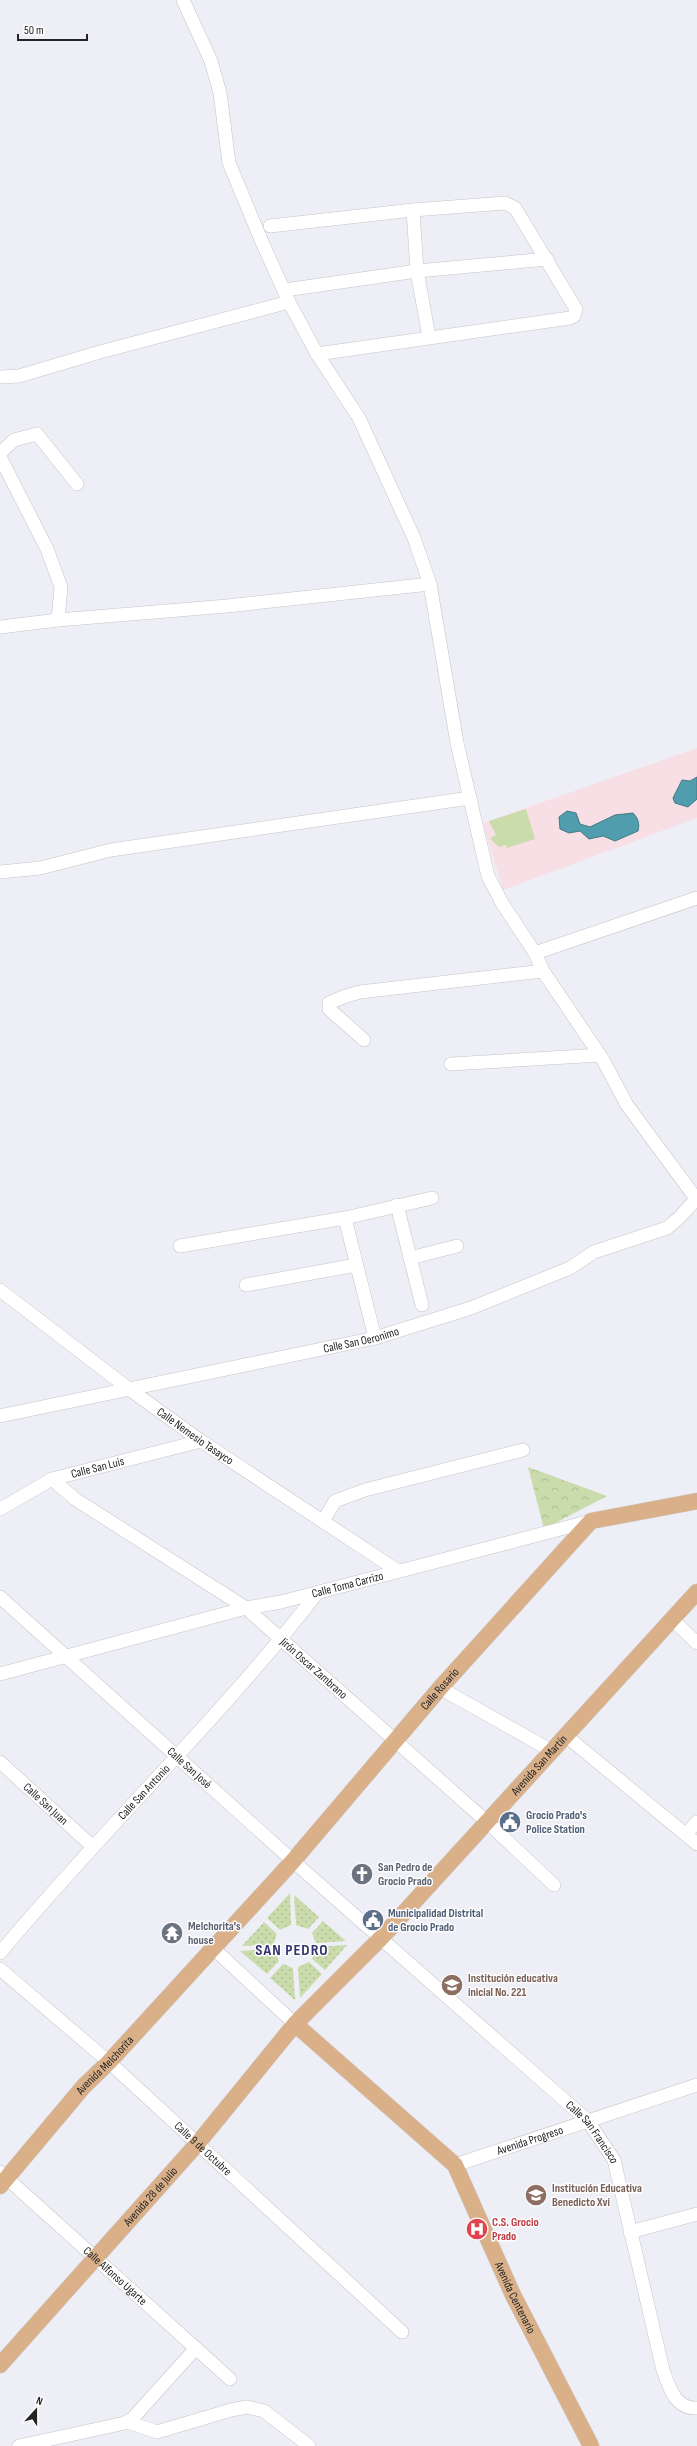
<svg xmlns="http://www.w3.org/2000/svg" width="697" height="2446" font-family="'Sofia Sans Condensed',sans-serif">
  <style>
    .commercial { fill: #f8dee5 }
    .green { fill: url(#green-dots) }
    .forest { fill: url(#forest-crowns) }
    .pitch { fill: #cadcac }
    .water { fill: #509ead; stroke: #437984 }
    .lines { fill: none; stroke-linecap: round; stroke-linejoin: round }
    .minor-casing { stroke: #c4c4cb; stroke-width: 14 }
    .major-casing { stroke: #cacacb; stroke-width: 17 }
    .minor { stroke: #fff; stroke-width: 13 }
    .major { stroke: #dab089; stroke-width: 16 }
    .labels { text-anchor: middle; stroke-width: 3; stroke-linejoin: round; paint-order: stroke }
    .street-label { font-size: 12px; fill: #242426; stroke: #fdfdfe }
    .service-label { font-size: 12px; font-weight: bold; fill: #4e5e75; stroke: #fdfdfe; text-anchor: start }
    .worship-label { font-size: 12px; font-weight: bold; fill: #5b616d; stroke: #fdfdfe; text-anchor: start }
    .education-label { font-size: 12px; font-weight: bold; fill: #785e54; stroke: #fdfdfe; text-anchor: start }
    .health-label { font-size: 12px; font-weight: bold; fill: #be3a42; stroke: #fdfdfe; text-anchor: start }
    .district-label { font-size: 16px; font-weight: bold; letter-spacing: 1px; fill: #33346f; stroke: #fdfdfe }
  </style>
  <defs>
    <pattern id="green-dots" width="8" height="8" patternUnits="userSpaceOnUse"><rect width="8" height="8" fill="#cadcac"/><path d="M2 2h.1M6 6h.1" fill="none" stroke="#adbd94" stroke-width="1.8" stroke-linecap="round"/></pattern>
    <pattern id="forest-crowns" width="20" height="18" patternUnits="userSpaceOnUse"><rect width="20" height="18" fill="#cadcac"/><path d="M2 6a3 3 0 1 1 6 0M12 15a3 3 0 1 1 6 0" fill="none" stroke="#adbd94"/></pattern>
  </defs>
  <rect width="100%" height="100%" fill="#eeeff6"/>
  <path class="commercial" d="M697,748V818L503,890L483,823Z"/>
  <path class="green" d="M290,1893L291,1925L280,1930L267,1918Z
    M294,1895L319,1917L308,1929L296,1925Z
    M323,1921L346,1941L316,1943L312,1933Z
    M264,1922L277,1934L273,1945L242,1946Z
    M347,1945L325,1970L312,1959L316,1947Z
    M273,1949L279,1961L267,1974L240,1951Z
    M309,1962L322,1974L300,1998L298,1967Z
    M283,1964L293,1968L295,2000L270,1978Z"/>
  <path class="forest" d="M528,1467L607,1496L544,1529Z"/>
  <path class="pitch" d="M526,809L535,839L507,848L506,845L499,847L490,838L496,835L489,821Z"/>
  <path class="water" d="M697,777V799L688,807L675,803L673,798L682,780L690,781Z
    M567,811L576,813L580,824L590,827L615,815L633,813C638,818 640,824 638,831L615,841L603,836L589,839L580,831L569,833L560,829L559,817Z"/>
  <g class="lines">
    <g class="minor-casing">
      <g id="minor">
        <path d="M183,0L211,61L220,93L229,163L262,242L289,302L317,354L359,418L414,538L430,584L457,743L488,876L502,903L535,953L543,971L603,1060L627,1105L697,1200"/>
        <path d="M413,210L417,271L429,337"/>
        <path d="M270,226L413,210L505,203L515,208L576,309L574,316L570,318L317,354"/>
        <path d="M285,290L417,271L547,259"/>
        <path d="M0,377L19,376L100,352L289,302"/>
        <path d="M0,453L14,440L37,434L77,484"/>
        <path d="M0,457L47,549L61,587L58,620"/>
        <path d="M0,627L58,620L227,606L430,584"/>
        <path d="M0,872L40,868L111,850L470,798"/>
        <path d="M535,953L697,898"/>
        <path d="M364,1040L329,1009V1003L343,997L360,992L543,971"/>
        <path d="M451,1064L600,1055"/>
        <path d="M397,1205L422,1305"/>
        <path d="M345,1218L375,1338"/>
        <path d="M180,1246L345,1218L432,1198"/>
        <path d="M410,1258L457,1246"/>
        <path d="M246,1285L356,1265"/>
        <path id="s1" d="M0,1290L129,1389L201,1441L398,1571"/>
        <path id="s2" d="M0,1416L375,1338L471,1308L570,1268L594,1252L667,1228L679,1218L696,1199"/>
        <path id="s3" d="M52,1479L75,1499L246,1608L487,1822L554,1885"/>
        <path id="s4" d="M0,1509L52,1479L201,1441"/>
        <path d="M323,1521L335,1501L365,1490L523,1450"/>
        <path id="s5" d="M0,1597L293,1861L588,2121L614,2160L663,2370C669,2387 675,2409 697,2408"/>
        <path d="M672,1619L697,1643"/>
        <path id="s6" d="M0,1674L246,1608L281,1602L591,1521"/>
        <path d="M440,1688L550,1750"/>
        <path d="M565,1735L697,1844"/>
        <path id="s7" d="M0,1762L92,1846"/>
        <path d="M686,1834L697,1822"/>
        <path d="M213,1948L295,2024"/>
        <path id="s8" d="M0,1953C102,1830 220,1719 318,1592"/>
        <path id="s9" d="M0,1969L109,2062L402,2332"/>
        <path id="s10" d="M455,2165L697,2085"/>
        <path id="s11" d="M0,2172L230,2379"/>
        <path d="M630,2232L697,2214"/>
        <path d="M128,2422L157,2432L231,2410L247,2407L264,2411L309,2446"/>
        <path d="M19,2446L125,2423L132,2419L196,2348"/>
      </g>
    </g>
    <g class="major-casing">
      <g id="major">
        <path id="s12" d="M295,2024L455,2165L513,2295L591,2446"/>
        <path id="s13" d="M0,2186L84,2086L109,2062L293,1861L440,1688L591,1521L697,1501"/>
        <path id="s14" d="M0,2365L198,2143L295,2024L381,1938L697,1592"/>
      </g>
    </g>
    <use href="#minor" class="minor"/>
    <use href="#major" class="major"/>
  </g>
  <defs>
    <g id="civic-disc" transform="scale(1.15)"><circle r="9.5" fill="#5c6f8a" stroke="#fdfdfe"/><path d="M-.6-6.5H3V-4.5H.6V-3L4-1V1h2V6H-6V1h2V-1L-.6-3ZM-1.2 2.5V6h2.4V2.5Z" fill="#fff"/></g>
    <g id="church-disc" transform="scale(1.15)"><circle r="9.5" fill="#6b7280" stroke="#fdfdfe"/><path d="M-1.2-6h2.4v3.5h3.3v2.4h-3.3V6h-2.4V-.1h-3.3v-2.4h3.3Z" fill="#fff"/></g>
    <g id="temple-disc" transform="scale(1.15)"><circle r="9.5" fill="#6b7280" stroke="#fdfdfe"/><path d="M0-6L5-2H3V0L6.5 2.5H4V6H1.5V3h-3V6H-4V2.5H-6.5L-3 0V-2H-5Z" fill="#fff"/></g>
    <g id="school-disc" transform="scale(1.15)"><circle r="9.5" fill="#8d6e63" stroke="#fdfdfe"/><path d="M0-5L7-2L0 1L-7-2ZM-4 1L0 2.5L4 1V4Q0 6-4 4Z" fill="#fff"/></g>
    <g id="hospital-disc" transform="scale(1.15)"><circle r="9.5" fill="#e0444e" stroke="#fdfdfe"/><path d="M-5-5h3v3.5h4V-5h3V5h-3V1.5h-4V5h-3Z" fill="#fff"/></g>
  </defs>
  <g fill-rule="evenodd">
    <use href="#civic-disc" x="510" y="1822"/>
    <use href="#church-disc" x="362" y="1874"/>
    <use href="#civic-disc" x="373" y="1920"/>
    <use href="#temple-disc" x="172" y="1933"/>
    <use href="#school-disc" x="452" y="1985"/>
    <use href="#school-disc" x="536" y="2195"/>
    <use href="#hospital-disc" x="477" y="2229"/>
  </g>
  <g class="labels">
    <g class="street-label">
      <text dy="4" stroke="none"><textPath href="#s2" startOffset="369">Calle San Oeronimo</textPath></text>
      <text dy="4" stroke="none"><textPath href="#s1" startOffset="244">Calle Nemesio Tasayco</textPath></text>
      <text dy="4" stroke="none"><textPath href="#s4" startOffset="107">Calle San Luis</textPath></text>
      <text dy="4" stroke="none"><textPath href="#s6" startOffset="359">Calle Toma Carrizo</textPath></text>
      <text dy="4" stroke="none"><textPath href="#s3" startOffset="324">Jirón Oscar Zambrano</textPath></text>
      <text dy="4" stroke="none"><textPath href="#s13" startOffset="664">Calle Rosario</textPath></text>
      <text dy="4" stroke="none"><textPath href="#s14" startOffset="807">Avenida San Martín</textPath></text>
      <text dy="4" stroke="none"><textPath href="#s5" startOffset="255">Calle San José</textPath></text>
      <text dy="4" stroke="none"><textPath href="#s8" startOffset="216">Calle San Antonio</textPath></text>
      <text dy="4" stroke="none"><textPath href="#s7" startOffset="62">Calle San Juan</textPath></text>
      <text dy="4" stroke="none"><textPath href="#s13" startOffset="160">Avenida Melchorita</textPath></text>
      <text dy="4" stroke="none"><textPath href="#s5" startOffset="799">Calle San Francisco</textPath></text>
      <text dy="4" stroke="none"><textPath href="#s10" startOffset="79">Avenida Progreso</textPath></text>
      <text dy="4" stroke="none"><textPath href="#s9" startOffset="271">Calle 9 de Octubre</textPath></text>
      <text dy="4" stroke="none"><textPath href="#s14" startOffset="226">Avenida 28 de Julio</textPath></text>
      <text dy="4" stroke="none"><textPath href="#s11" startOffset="155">Calle Alfonso Ugarte</textPath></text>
      <text dy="4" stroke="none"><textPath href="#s12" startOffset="359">Avenida Centenario</textPath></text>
    </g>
    <g class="service-label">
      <text x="526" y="1819">Grocio Prado's<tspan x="526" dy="14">Police Station</tspan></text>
      <text x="388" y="1917">Municipalidad Distrital<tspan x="388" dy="14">de Grocio Prado</tspan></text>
    </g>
    <g class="worship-label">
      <text x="378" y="1871">San Pedro de<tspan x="378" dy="14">Grocio Prado</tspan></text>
      <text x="188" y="1930">Melchorita's<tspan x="188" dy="14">house</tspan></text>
    </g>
    <g class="education-label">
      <text x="468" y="1982">Institución educativa<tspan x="468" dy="14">inicial No. 221</tspan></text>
      <text x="552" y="2192">Institución Educativa<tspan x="552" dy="14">Benedicto Xvi</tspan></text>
    </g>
    <g class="health-label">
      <text x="492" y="2226">C.S. Grocio<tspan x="492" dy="14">Prado</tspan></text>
    </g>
    <g class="district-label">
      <text x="292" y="1955">SAN PEDRO</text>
    </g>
  </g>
  <g transform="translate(36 2410) rotate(21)" stroke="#fdfdfe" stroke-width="3" paint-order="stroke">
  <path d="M0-3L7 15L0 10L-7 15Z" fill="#242426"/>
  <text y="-6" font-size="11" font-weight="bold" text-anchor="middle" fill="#242426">N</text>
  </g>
  <path d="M18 34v6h69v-6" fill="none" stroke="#242426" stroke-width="2"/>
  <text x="24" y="34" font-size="12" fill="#242426" stroke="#fdfdfe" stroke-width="3" paint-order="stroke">50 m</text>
</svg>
